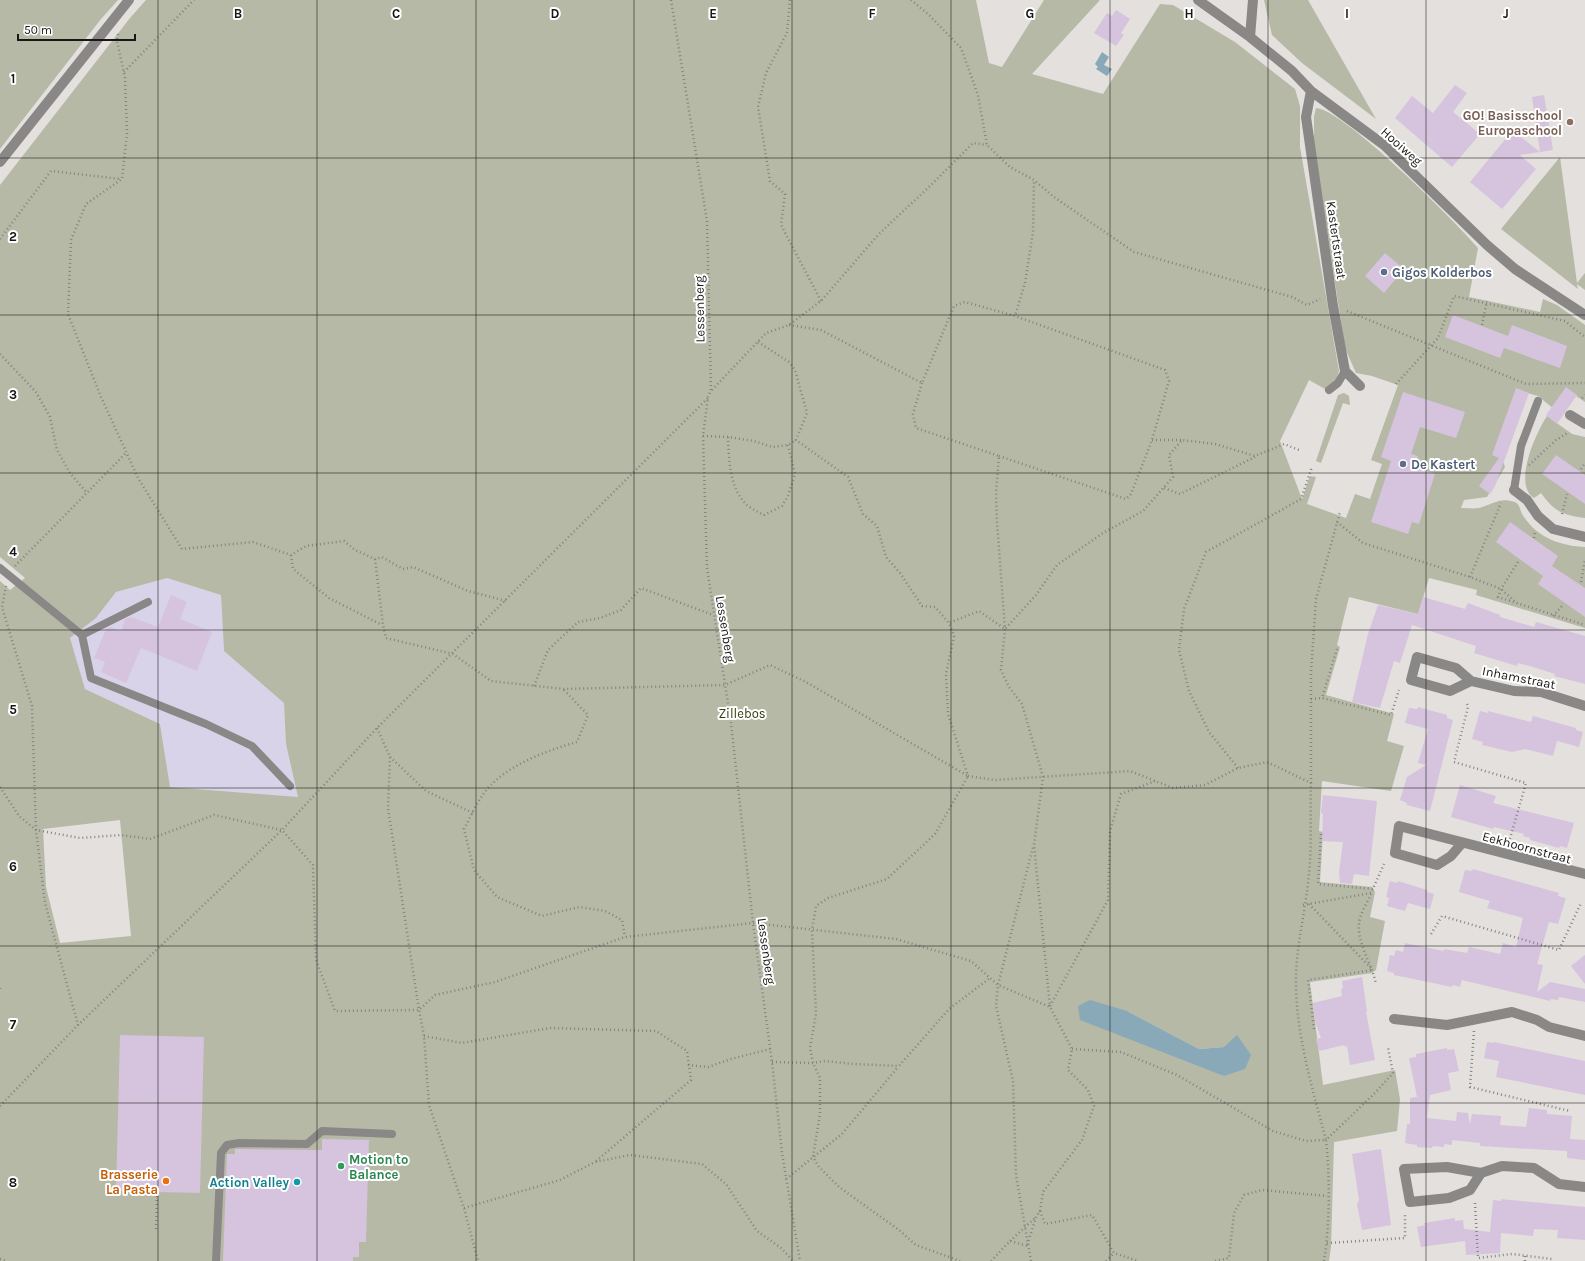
<svg xmlns="http://www.w3.org/2000/svg" width="1585" height="1261" font-family="Karla,sans-serif">
  <style>
    .industrial { fill: #d9d3e9 }
    .green { fill: #b5b9a5; fill-rule: evenodd }
    .water { fill: #89a9b8 }
    .building { fill: #d6c3dd }
    .lines { fill: none; stroke-linecap: round; stroke-linejoin: round }
    .path { stroke: #858381; stroke-width: 2.5; stroke-dasharray: 1 3; stroke-linecap: butt }
    .service { stroke: #8a8887; stroke-width: 8 }
    .minor { stroke: #8a8887; stroke-width: 10 }
    .path-bridge { stroke: #858381; stroke-width: 2.5; stroke-dasharray: 1 3; stroke-linecap: butt }
    .grid { fill: none; stroke: #181716; stroke-width: 1; stroke-opacity: 0.55 }
    .education-dot { fill: #8d6e63; stroke: #fff; stroke-width: 1.5 }
    .service-dot { fill: #5c6f8a; stroke: #fff; stroke-width: 1.5 }
    .leisure-dot { fill: #2e9e5b; stroke: #fff; stroke-width: 1.5 }
    .food-dot { fill: #e8710a; stroke: #fff; stroke-width: 1.5 }
    .culture-dot { fill: #0f9aa8; stroke: #fff; stroke-width: 1.5 }
    .labels { text-anchor: middle; stroke-width: 4; stroke-linejoin: round; paint-order: stroke }
    .education-label { font-size: 13px; font-weight: bold; fill: #785e54; stroke: #fff; text-anchor: end }
    .street-label { font-size: 13px; fill: #181716; stroke: #fff }
    .service-label { font-size: 13px; font-weight: bold; fill: #4e5e75; stroke: #fff; text-anchor: start }
    .park-label { font-size: 13px; fill: #363d0a; stroke: #fff }
    .leisure-label { font-size: 13px; font-weight: bold; fill: #27864d; stroke: #fff; text-anchor: start }
    .food-label { font-size: 13px; font-weight: bold; fill: #c56008; stroke: #fff; text-anchor: end }
    .culture-label { font-size: 13px; font-weight: bold; fill: #0d838f; stroke: #fff; text-anchor: end }
    .grid-label { font-size: 13px; text-anchor: middle; font-weight: bold; fill: #181716; stroke: #fff; stroke-width: 4; stroke-linejoin: round; paint-order: stroke }
  </style>
  <rect width="100%" height="100%" fill="#e4e0dd"/>
  <path class="industrial" d="M167,578L221,595L224,651L284,703L286,744L298,797L170,787L160,724L85,689L70,638L96,618L116,592Z"/>
  <path class="green" d="M0,0H118L101,19L0,149Z
    M146,0H976L989,63L1002,67L1044,0H1100L1032,74L1103,94L1160,4L1173,5L1235,42L1295,89L1300,106V147L1339,371L1336,380L1325,389L1309,380L1280,441L1302,499L1310,476L1316,477L1307,504L1346,518L1355,494L1370,499L1382,464L1371,460L1398,385L1372,376L1356,373L1345,348L1314,144V117L1316,108C1343,109 1456,222 1478,248L1469,297L1540,312L1543,299L1557,305L1585,325V402L1566,389L1554,409L1538,396L1517,390L1499,450L1505,467L1487,497L1464,500L1461,508C1466,508 1474,509 1479,508C1494,504 1499,497 1515,502C1521,505 1520,513 1524,517C1538,538 1561,546 1585,547V628L1476,595L1477,590L1429,578L1418,614L1349,597L1337,645L1340,647L1326,695L1394,714L1387,741L1404,746L1391,791L1322,781L1319,831L1323,832L1320,882L1372,887L1375,892L1370,917L1385,921L1376,970L1372,973L1310,982L1323,1085L1395,1070L1400,1099L1397,1131L1334,1142L1331,1247L1329,1261H0V581L10,590L25,578L0,557V185L130,18ZM167,578L221,595L224,651L284,703L286,744L298,797L170,787L160,724L85,689L70,638L96,618L116,592ZM120,820L131,936L60,943L46,887L43,829ZM1127,1011L1199,1049L1224,1047V1076Z
    M1264,0H1308L1376,119L1302,63L1272,35Z
    M1560,157L1577,283L1585,273V290L1577,284L1578,289L1501,229Z
    M1344,393L1349,396L1350,405L1343,403L1321,463L1316,461L1338,395Z
    M1547,416L1572,434L1585,437V518C1562,515 1555,512 1541,493L1534,498C1512,484 1537,431 1547,416Z"/>
  <path class="water" d="M1102,52L1109,57L1104,65L1112,69L1107,76L1096,69L1098,67L1095,64Z
    M1090,1000L1127,1011L1199,1049L1224,1047L1237,1035L1251,1055L1245,1069L1224,1076L1080,1020L1078,1006Z"/>
  <path class="building" d="M1116,10L1130,19L1121,33L1124,35L1116,46L1094,33L1107,13L1112,16Z
    M1455,85L1467,93L1453,112L1480,134L1452,167L1395,118L1412,96L1433,113Z
    M1544,95L1553,150L1540,152L1532,97Z
    M1517,134L1540,152L1520,155L1536,169L1502,209L1470,182L1508,136Z
    M1385,253L1404,269L1384,293L1365,276Z
    M1453,315L1508,336L1512,325L1567,346L1560,368L1504,348L1500,358L1445,337Z
    M1566,387L1577,395L1557,424L1546,415Z
    M1516,388L1529,393L1495,486L1490,494L1479,486L1499,458L1492,455Z
    M1403,392L1465,412L1456,438L1420,427L1411,454L1418,456L1414,467L1435,474L1419,524L1412,522L1408,534L1371,522L1391,461L1381,457Z
    M1556,455L1585,475V504L1542,474Z
    M1510,522L1558,556L1552,566L1585,588V617L1538,584L1543,576L1496,542Z
    M171,595L187,602L180,619L212,632L197,671L141,648L126,683L101,672L105,662L94,658L106,629L110,627L121,631L125,619L131,617L158,627Z
    M1423,597L1465,609L1468,603L1500,615V617L1534,627L1536,622L1585,636V684L1554,676L1555,674L1533,667L1518,663L1517,666L1474,653L1476,646L1412,625L1400,663L1394,661L1380,708L1352,702L1368,634L1378,605L1418,614Z
    M1418,707L1447,715V718L1453,720L1430,811L1407,805V803L1400,800L1407,777L1426,765L1418,763L1428,729L1405,723L1409,708L1417,709Z
    M1480,711L1488,713V711L1531,722L1533,716L1576,728V730L1583,732L1579,747L1557,741L1553,756L1525,749L1512,752L1482,745L1483,742L1472,739Z
    M1460,785L1496,796L1493,803L1574,823L1567,848L1560,846L1559,848L1530,840V838L1523,836L1524,834L1494,827L1493,829L1451,817Z
    M1323,795L1377,801L1369,876L1354,874L1352,884L1340,883L1339,872L1343,842L1322,841L1323,814L1321,813Z
    M1473,869L1559,893L1558,896L1566,898L1558,924L1549,922L1537,964L1543,965L1537,992L1550,982L1585,989V1002L1559,997L1558,1000L1551,999L1550,1001L1462,980L1460,987L1453,985L1452,987L1394,975V973L1387,971L1390,955L1394,956L1396,950L1403,952L1405,943L1444,951V949L1467,953L1469,947L1500,954L1503,943L1516,947L1523,918L1487,908L1490,901L1459,892L1465,870L1472,871Z
    M1390,881L1397,883L1398,881L1427,890V892L1434,894L1430,909L1408,903L1405,911L1387,906L1389,898L1386,897Z
    M1585,955V984L1571,966Z
    M1362,977L1367,1011L1366,1012L1375,1060L1350,1065L1347,1046L1345,1047L1344,1045L1319,1051L1316,1039L1321,1038L1315,1021L1313,1003L1342,996L1341,989L1343,988L1342,981Z
    M120,1035L204,1037L200,1193L116,1191Z
    M1487,1042L1494,1043V1042L1585,1061V1095L1496,1077L1499,1061L1484,1058Z
    M1447,1048V1050L1454,1049L1459,1071L1448,1073L1451,1090L1430,1095L1427,1118L1456,1121L1457,1112L1468,1113L1470,1125L1472,1114L1501,1116L1500,1125L1526,1127L1529,1108L1547,1110V1114L1572,1116L1570,1139L1585,1140V1160L1567,1158V1151L1480,1146V1143L1452,1140V1145L1444,1144V1147L1433,1146L1432,1148L1417,1147V1145L1405,1143L1407,1124H1410V1098L1417,1097L1409,1058L1416,1057V1054Z
    M322,1139L369,1140L366,1242H359V1257H353V1261H223L227,1154H235V1149H239L322,1150Z
    M1381,1149L1391,1225L1362,1230L1357,1204L1359,1200L1352,1154Z
    M1501,1199L1585,1207V1240L1557,1238L1558,1230L1534,1229L1533,1236L1501,1233L1500,1253L1466,1255L1465,1241L1421,1247L1417,1227L1425,1225L1424,1223L1455,1218V1221L1463,1220L1464,1229L1490,1232L1493,1200L1501,1201Z"/>
  <g class="lines">
    <path class="path" d="M671,0L707,221L711,390L708,397L703,436L707,568L731,723L753,923L772,1062L782,1153L800,1261
      M790,0L787,33L766,73L758,107L770,181L785,194L781,225L821,301
      M911,0L928,14L961,48L978,95L987,145L1010,167L1034,180L1054,197L1134,252L1292,297L1307,305L1320,299
      M118,34L117,41L125,78L127,133L122,179L86,204L71,240L68,314L101,397L138,478L182,549L253,542L291,555L306,546L344,541L355,550L375,559L382,557L403,569L413,567L468,591L506,601
      M124,72L194,0
      M0,239L51,171L121,179
      M1347,311L1526,384L1585,383
      M789,325L821,330L922,383L954,306L965,302L1015,316L1025,283L1033,232L1034,181
      M1482,325L1487,301
      M758,342L789,362L795,370L807,413L796,440L848,477L863,514L877,526L886,557L900,573L922,606L935,607L949,623
      M0,354L36,392L50,417L57,450L70,473L87,493
      M922,383L913,414L916,428L999,456L996,493L997,522L1005,629L1001,670L1009,687L1022,704L1043,777L1034,845L1050,1007
      M1396,384L1438,338L1454,296L1565,321L1585,337
      M712,390L766,333L789,325L821,301L878,235L932,184L973,143L987,145
      M1582,398L1585,395
      M703,436L728,437L754,441L772,447L788,445L796,440
      M728,437C729,460 729,488 747,505C752,509 758,512 764,515L782,506L788,496L795,474L788,445
      M1152,440H1182
      M999,456L1126,499L1131,494L1152,440L1169,381L1165,370L1015,316
      M1529,465L1556,440L1569,432
      M1581,469L1585,463
      M1164,488L1180,494L1255,457
      M1562,514L1567,494
      M1337,522L1363,543L1470,577L1501,589L1519,605
      M1534,538L1535,531
      M291,555L293,569L329,598L382,625
      M375,559L383,625L386,638L453,654L491,681L564,689L725,685L770,665L806,682L968,776L935,834L887,879L828,898L816,906L812,930L816,1014L810,1048L813,1063L820,1078V1114L813,1157L819,1167L839,1187L899,1230L916,1245L960,1261
      M1518,562L1501,589L1498,597L1585,625
      M15,566L126,453
      M1470,577L1501,503
      M1581,582L1585,560
      M6,586L2,607L32,706L36,830L80,838L121,835L150,839L214,815L282,830L313,865L316,960L335,1011L419,1010L435,995L495,982L625,937L753,923L896,939L971,961L998,985L1050,1007L1072,1049L1068,1070L1088,1090L1094,1106L1082,1140L1043,1192L1040,1211L1036,1217L1027,1246
      M1553,616L1562,606
      M1337,649L1322,698L1391,715L1399,690
      M534,686L548,650L578,622L600,618L621,610L641,588L713,615
      M564,690L588,715L577,742C545,751 501,767 482,796C475,806 470,818 464,829L474,870L497,897L542,916L579,907L605,911L622,920L625,937
      M1311,699L1322,698
      M1467,704L1468,707L1454,762L1526,783L1509,842
      M377,728L390,757L388,808L419,1010L424,1036L429,1105L464,1208L478,1261
      M390,757L426,791L473,813
      M1238,768L1209,732L1189,691L1179,650L1184,609L1206,552L1301,499L1312,467
      M1311,783V672L1316,599L1340,512
      M0,787L19,816L36,830L45,903L78,1025
      M1321,834L1318,884L1373,889
      M1371,894C1367,903 1360,914 1359,923C1357,944 1372,964 1376,984
      M1309,904L1371,968
      M1303,905L1371,893L1384,864
      M1431,934L1442,916L1559,950L1581,903
      M0,988V991
      M1050,1006L1108,900L1110,831L1121,794L1155,781
      M1314,1029L1308,980L1373,970
      M1474,1031L1470,1087L1570,1111
      M424,1036L462,1043L550,1028L656,1031L687,1051L691,1080L595,1162
      M1072,1049L1121,1052L1177,1075L1273,1131L1306,1141L1326,1140C1312,1087 1295,1032 1296,976C1297,942 1306,908 1309,874C1312,844 1310,813 1311,783L1267,762L1238,768L1205,785L1173,788L1130,771L995,780L968,776L948,714L946,674L954,636L949,623L979,611L1005,629L1036,595L1057,565L1103,533L1143,511L1173,477L1169,455L1182,440L1215,444L1255,456L1284,444L1299,450
      M772,1062L813,1063L825,1061L853,1064L899,1066L949,1009L990,978
      M688,1065L708,1067L731,1059L770,1049
      M0,1106L78,1025L282,830L377,728L708,398
      M786,1179L842,1134L898,1067
      M1475,1203L1478,1258L1512,1254L1552,1259
      M464,1208L560,1180L595,1162L630,1155L702,1164L726,1184L757,1231L781,1248L793,1261
      M1040,1211L1045,1224L1092,1215L1114,1253L1138,1261
      M156,1229L157,1194
      M1327,1243L1405,1238V1214
      M0,1259L7,1261
      M991,1261L1010,1241L1027,1246
      M1031,1261L1016,1175L1013,1081L996,1006L998,985L1033,847
      M1106,1261L1114,1253
      M1215,1261L1229,1258L1234,1213L1244,1195L1262,1190L1327,1196
      M1324,1261C1330,1223 1330,1178 1326,1140L1375,1093L1393,1073L1388,1048
      M1525,1261V1256"/>
    <path class="service" d="M1329,390L1338,383L1345,371
      M1514,490L1521,446L1538,401
      M0,568L82,635L91,678L206,724L252,746L290,786
      M82,635L148,602
      M216,1261L221,1153L227,1145L239,1143L307,1144L322,1131L392,1134"/>
    <path class="minor" d="M1198,0L1250,37L1292,71L1311,91L1384,145L1487,245L1515,269L1585,315
      M1250,37L1253,0
      M1311,91L1306,117L1333,306L1345,371L1360,386
      M0,162L129,0
      M1570,415L1585,424
      M1514,490L1527,500L1538,516L1553,529L1585,537
      M1471,681L1450,691L1411,680L1417,657L1456,668L1471,681L1514,691L1541,692L1585,706
      M1462,843L1451,856L1437,865L1395,853L1399,826L1585,874
      M1394,1019L1447,1025L1512,1012L1537,1020L1549,1027L1585,1036
      M1481,1173L1470,1190L1449,1198L1410,1202L1404,1169L1447,1167L1481,1173L1502,1166L1534,1168L1559,1184L1585,1187"/>
    <path class="path-bridge" d="M1010,1241L1036,1217"/>
  </g>
  <path class="grid" d="M158,0V1261M317,0V1261M476,0V1261M634,0V1261M792,0V1261M951,0V1261M1110,0V1261M1268,0V1261M1426,0V1261M0,158H1585M0,315H1585M0,473H1585M0,630H1585M0,788H1585M0,946H1585M0,1103H1585"/>
  <circle class="education-dot" cx="1570" cy="122" r="4"/>
  <g class="service-dot">
    <circle cx="1384" cy="272" r="4"/>
    <circle cx="1403" cy="464" r="4"/>
  </g>
  <circle class="leisure-dot" cx="341" cy="1166" r="4"/>
  <circle class="food-dot" cx="166" cy="1181" r="4"/>
  <circle class="culture-dot" cx="297" cy="1182" r="4"/>
  <g class="labels">
    <g class="education-label">
      <text x="1562" y="120">GO! Basisschool<tspan x="1562" dy="15">Europaschool</tspan></text>
    </g>
    <g class="street-label">
      <text transform="translate(1402 146) rotate(42)" y="5">Hooiweg</text>
      <text transform="translate(1337 240) rotate(82)" y="5">Kastertstraat</text>
      <text transform="translate(699 309) rotate(-91)" y="5">Lessenberg</text>
      <text transform="translate(726 629) rotate(81)" y="5">Lessenberg</text>
      <text transform="translate(1519 677) rotate(11)" y="5">Inhamstraat</text>
      <text transform="translate(1527 847) rotate(15)" y="5">Eekhoornstraat</text>
      <text transform="translate(767 951) rotate(82)" y="5">Lessenberg</text>
    </g>
    <g class="service-label">
      <text x="1392" y="277">Gigos Kolderbos</text>
      <text x="1411" y="469">De Kastert</text>
    </g>
    <g class="park-label">
      <text x="742" y="718">Zillebos</text>
    </g>
    <g class="leisure-label">
      <text x="349" y="1164">Motion to<tspan x="349" dy="15">Balance</tspan></text>
    </g>
    <g class="food-label">
      <text x="158" y="1179">Brasserie<tspan x="158" dy="15">La Pasta</tspan></text>
    </g>
    <g class="culture-label">
      <text x="289" y="1187">Action Valley</text>
    </g>
  </g>
  <g class="grid-label">
    <text x="238" y="18">B</text>
    <text x="396" y="18">C</text>
    <text x="555" y="18">D</text>
    <text x="713" y="18">E</text>
    <text x="872" y="18">F</text>
    <text x="1030" y="18">G</text>
    <text x="1189" y="18">H</text>
    <text x="1347" y="18">I</text>
    <text x="1506" y="18">J</text>
    <text x="13" y="83">1</text>
    <text x="13" y="241">2</text>
    <text x="13" y="399">3</text>
    <text x="13" y="556">4</text>
    <text x="13" y="714">5</text>
    <text x="13" y="871">6</text>
    <text x="13" y="1029">7</text>
    <text x="13" y="1187">8</text>
  </g>
  <path d="M18 34v6h117v-6" fill="none" stroke="#181716" stroke-width="2"/>
  <text x="24" y="34" font-size="12" fill="#181716" stroke="#ffffff" stroke-width="3" paint-order="stroke">50 m</text>
</svg>
